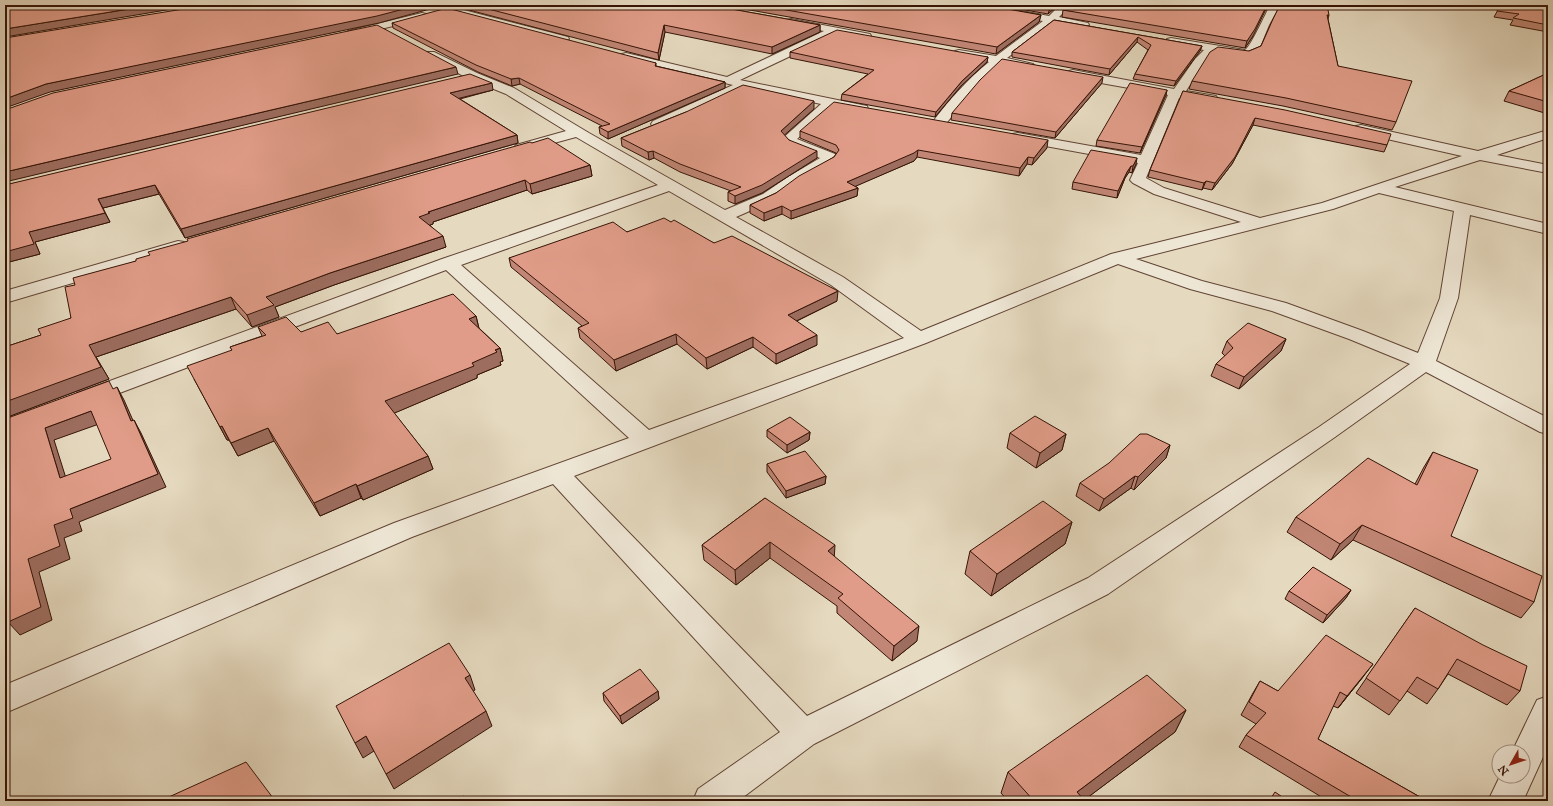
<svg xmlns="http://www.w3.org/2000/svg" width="1553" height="806" font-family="'IM FELL Great Primer',serif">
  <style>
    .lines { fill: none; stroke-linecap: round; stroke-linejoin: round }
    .minor-casing { stroke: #614434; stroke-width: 2 }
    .minor { fill: #eee6d5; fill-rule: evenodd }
    .wall { fill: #c18675; stroke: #351306 }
    .shaded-wall { fill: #9d6d5f; stroke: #351306 }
    .building { fill: #e09c88; stroke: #351306; fill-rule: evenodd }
  </style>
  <rect width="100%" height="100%" fill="#e5d9bf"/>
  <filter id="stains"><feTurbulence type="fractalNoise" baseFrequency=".005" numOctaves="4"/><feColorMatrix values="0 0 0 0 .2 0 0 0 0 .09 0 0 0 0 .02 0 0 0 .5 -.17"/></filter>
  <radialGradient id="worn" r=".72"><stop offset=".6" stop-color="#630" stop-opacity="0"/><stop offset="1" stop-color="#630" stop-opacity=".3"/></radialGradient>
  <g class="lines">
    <g class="minor-casing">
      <path id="minor" d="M427,5H444L568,37L569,39L564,42L429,7Z
        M968,5H989L1049,16L1060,5H1071L1059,17L1088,23L1089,25L1084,28L1053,23L1007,58L1033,64L1035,66L1033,68L1029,69L1000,64L971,93L944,126H934L932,123C948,101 968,79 989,62L955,55L953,53L955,51L959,50L996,56L1043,21L973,8Z
        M1270,5H1280L1269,25L1258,52L1247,57L1217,52L1207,58L1186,91L1216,96L1218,99L1216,102L1212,103L1179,98L1146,178L1164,188L1260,218L1322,203L1462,156L1356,132L1354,129L1356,126L1361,125L1478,151L1548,130V138L1497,155L1548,165V173L1480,160L1395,187L1548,224V234L1470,215L1458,298L1436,361L1548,418V434L1540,432L1426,372L1335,437L1108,594L814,744L738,801H693L698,789L780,732L553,484L412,537L5,713V685L394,523L629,438L446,270L93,403L85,405L77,403L74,398L77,393L442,259L658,185L576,137L521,152L516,151L514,148L516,145L566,131L506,94L469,79L426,56L424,54L426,52H434L477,73L514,88L589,133L725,210L763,194L788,177L820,158L789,146L782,139L821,104L745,88L663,127H653L651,124L653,121L733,85L622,58L620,56L622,54L626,53L727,77L824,31L787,24L786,22L787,20L791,19L870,34L871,36L870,38L866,39L837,34L740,80L862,105L867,106L868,109L867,112L862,113L833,107L797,139L835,154L837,157L833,163L798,183L775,200L736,217L843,277L921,331L1111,254L1241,222L1154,194L1133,183L1130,180L1138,163L1018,141L1013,140L1011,137L1013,134L1018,133L1141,155L1168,95L1073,78L1069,77L1067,74L1069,71L1073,70L1174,89L1195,59L1204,50L1167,43L1166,41L1167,39L1171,38L1245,50C1250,48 1266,13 1270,5ZM669,191L831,285L904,338L649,430L461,265ZM1379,193L1454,211L1440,298L1418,353L1363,331L1286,303L1202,281L1136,259L1333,209ZM1118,264L1190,289L1272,311L1349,339L1410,364L1319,427L1088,578L807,716L574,476L926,343Z
        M422,13L426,14L427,16L426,18L352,36L347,33L348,31Z
        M178,241L184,242L187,246L184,250L5,303V291Z
        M1548,696V746L1523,801H1488L1500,776H1523V752H1512L1537,700Z"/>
    </g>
    <use href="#minor" class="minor"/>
  </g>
  <path class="wall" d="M450,5H709L820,25V32L772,54L665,32L659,60Z
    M722,5H985L1041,15L1039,22L996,54Z
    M997,5H1058L1048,14Z
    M1280,5L1329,15L1328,19L1338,66L1396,122L1392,130L1283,106L1189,89L1192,81L1249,51L1261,46Z
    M1478,5H1548V32L1510,25L1513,20L1494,17L1499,8Z
    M1063,10L1253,36L1245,48L1062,17Z
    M1054,20L1202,46L1200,51L1174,86L1133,79L1135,74L1148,50L1137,42L1109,75L1012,57V52Z
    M392,23L656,63V66L725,82V88L608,139L600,134L599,127L602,126L520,84L512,86L478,72L393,28Z
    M790,52L988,57L987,62L961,86L935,117L841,100L842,94L868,74L790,58Z
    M1548,73V114L1504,101L1509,91Z
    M1102,83L1055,138L951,120L952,113Z
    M493,90L460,99L517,135L518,143L185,238L159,194L103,208L110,222L35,242L40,254L9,262L5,256V185Z
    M1167,90L1166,95L1140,153L1096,146L1097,140Z
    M1183,91L1387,145L1384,152L1253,125L1232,164L1212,190L1203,188L1202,190L1148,177L1150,170Z
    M814,109L784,135L789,140L817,158L762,193L735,204L728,201V192L731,191L680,172L654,158L649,160L622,146L621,138L686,112Z
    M1548,115V127L1545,121Z
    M800,131L1047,148L1032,165L1027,164L1019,176L917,157L914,161L855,186L858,188L857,196L791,219L782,214L764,221L750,213V205L776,193L834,157L836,154V153L800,138Z
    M532,143L590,165L592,176L532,194L527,190L433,222V224L430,225L446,247L334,285L275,307L279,317L252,327L236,309L96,357L109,379L5,418V347L41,335L71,318L75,285L136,261Z
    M1136,164L1132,173L1129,172L1125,178L1117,198L1072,189L1073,182Z
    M671,222L714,243L837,301L797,321L817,345L776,364L753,347L707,369L677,344L616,371L580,338L578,328L582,326L511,267L509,258Z
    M476,316L479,328L500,348L503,361L500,362L501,365L477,375V378L394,413L428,456L433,469L363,500L361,498L320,516L274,441L238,456L229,440H227L194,379L232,350L230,347L262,336L258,327L301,332L337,334Z
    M1286,339L1281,351L1239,389L1211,376L1216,364L1225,356L1222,353L1227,341Z
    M767,430L810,432L809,440L787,453L767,437Z
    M1010,433L1066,434L1062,450L1036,468L1007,448Z
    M1170,445L1166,458L1134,490L1131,488L1099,511L1076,496L1080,483Z
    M1433,452L1451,536L1534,602L1521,618L1353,540L1331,560L1287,532L1296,517L1415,484L1424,467Z
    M767,464L826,476L825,484L786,498L767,472Z
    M765,498L834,556L917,641L892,661L837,613V606L770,558L736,585L704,560L702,545Z
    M1072,522L1065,544L991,596L965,574L970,551Z
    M1351,590L1346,598L1323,623L1285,599L1289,591Z
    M1415,608L1520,691L1507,705L1448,674L1438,689L1427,704L1407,691L1389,715L1356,693Z
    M1363,677L1338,708L1333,706L1318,739L1427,801H1328L1239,747L1246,735L1256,724L1241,715L1253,693L1260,681L1278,691Z
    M658,691L659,699L622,724L604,701L603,693Z
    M1186,710L1175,732L1084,800L1085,801H1008L1001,793L1008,772Z"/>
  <path class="shaded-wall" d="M154,5H196L5,37V29Z
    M419,5H429L430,9L379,23L50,92L5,108V99L46,84Z
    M1053,5H1058L1048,14L1050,8Z
    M1267,5H1268L1253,36L1245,48L1247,41Z
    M1041,15L1039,22L996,54L997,47Z
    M664,25L665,32L659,60L658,53Z
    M820,25V32L772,54V47Z
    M1138,37L1137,42L1109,75L1110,69Z
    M1202,46L1200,51L1174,86L1176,81Z
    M988,57L987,62L961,86L935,117L936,112L962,81Z
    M456,67L458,74L5,182V172Z
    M1103,77L1102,83L1055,138L1056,132Z
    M519,78L520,84L512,86L511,79Z
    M725,82V88L608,139V132Z
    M492,83L493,90L452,100L450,93Z
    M1167,90L1166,95L1140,153L1142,147Z
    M814,101V109L780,139L781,131Z
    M1255,118L1253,125L1232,164L1212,190L1215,183Z
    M517,135L518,143L185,238L181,229Z
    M1048,140L1047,148L1032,165L1034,158Z
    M918,150L917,157L914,161L847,190V182Z
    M653,151L654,158L649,160L648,152Z
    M817,151V158L762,193L735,204V196Z
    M1028,157L1027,164L1019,176L1020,168Z
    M1137,158L1136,164L1132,173L1133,166Z
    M590,165L592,176L532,194L530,184Z
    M1131,166L1129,172L1125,178L1117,198L1118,191L1127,172Z
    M525,180L527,190L433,222V224L422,228L419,217L428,212Z
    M1206,181L1203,188L1202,190L1204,183Z
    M155,185L159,194L103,208L98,199Z
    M858,188L857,196L791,219V211Z
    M782,206V214L764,221V213Z
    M105,213L110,222L35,242L40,254L9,262L5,256V252L29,232Z
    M443,236L446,247L334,285L275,307L279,317L252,327L247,315L266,297L330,273Z
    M838,291L837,301L788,325V315Z
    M231,297L236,309L96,357L109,379L5,418V402L89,345Z
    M476,316L479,329L469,319Z
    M676,334L677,344L616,371L614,360Z
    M817,335V345L776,364V354Z
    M753,337V347L707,369L706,358Z
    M1286,339L1281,351L1239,389L1244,377Z
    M500,348L503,361L500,362L501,365L477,375V378L390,415L385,401L472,363Z
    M117,387L124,400L139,434L131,421Z
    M91,411L99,424L54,440L70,491L60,478L45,428Z
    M134,420L141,433L166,487L79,522L82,531L64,538L70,559L39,572L52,620L20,635L8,622L28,559L54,525L70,509L158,474Z
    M222,426L229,440H227L220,427Z
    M268,428L274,441L238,456L231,443Z
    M810,432L809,440L787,453V445Z
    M1066,434L1062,450L1036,468L1040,453Z
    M1170,445L1166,458L1134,490L1138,477Z
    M428,456L433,469L363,500L357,486Z
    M826,476L825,484L786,498V491Z
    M1135,476L1131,488L1099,511L1104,499Z
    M356,484L361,498L320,516L314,503Z
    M1072,522L1065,544L991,596L997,574Z
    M1362,525L1353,540L1331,560L1340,544Z
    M770,542V558L736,585L735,570Z
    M835,545L834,561L828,551Z
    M1351,590L1346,598L1323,623L1327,615Z
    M919,626L917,641L892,661L894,646Z
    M1373,664L1363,677L1338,708L1347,696Z
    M470,675L475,690L470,693L465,678Z
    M658,691L659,699L622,724L620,716Z
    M1186,710L1175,732L1083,801L1077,792Z
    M486,711L492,726L394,789L386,774Z
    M366,736L374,751L363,758L355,743Z
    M273,798L275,801H268Z"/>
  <path class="building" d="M5,5H154L5,29Z
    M208,5H419L377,16L46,84L5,99V38Z
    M473,5H709L820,25L772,47L664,25L658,53Z
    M758,5H985L1041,15L997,47Z
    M1034,5H1053L1050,8Z
    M1068,5H1267L1255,29L1247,41L1063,10Z
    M1280,5H1327L1329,15H1327L1338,66L1412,81L1396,122L1286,98L1192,81L1210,52L1218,47L1249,51L1261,46L1273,19Z
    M1500,5H1548V25L1513,18L1519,14L1497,11Z
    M447,8L656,63L655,66L725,82L608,132L599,127L610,124L519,78L511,79L476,65L392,23Z
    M1054,20L1202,46L1176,81L1135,74L1151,45L1138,37L1110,69L1012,52Z
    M377,25L456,67L5,172V110L53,93Z
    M837,30L988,57L962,81L936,112L842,94L874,70L790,52Z
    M1002,59L1103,77L1056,132L952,113L980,80Z
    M1548,73V102L1509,91Z
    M470,74L492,83L450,93L517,135L181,229L155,185L98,199L105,213L29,232L34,244L5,252V185Z
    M1130,83L1167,90L1142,147L1097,140Z
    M743,85L814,101L781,131L789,140L817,151L762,185L735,196L728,192L741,187L680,164L653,151L648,152L621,138L686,112Z
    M1183,91L1285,110L1391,134L1387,145L1255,118L1235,157L1215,183L1206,181L1204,183L1150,170Z
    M834,102L1048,140L1034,158L1028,157L1020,168L918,150L914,153L847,182L858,188L791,211L782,206L764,213L750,205L776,193L799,176L834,157L839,150L836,145L800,131Z
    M548,138L590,165L530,184L525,180L428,212L430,213L419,217L443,236L330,273L266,297L274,305L247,315L231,297L89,345L101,367L5,402V347L41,335L38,329L71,318L65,287L75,285L73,278L136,261V259L150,255L148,252L188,241L187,239L530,142L532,143Z
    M1091,150L1137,158L1133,166H1131L1127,172L1118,191L1073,182Z
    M664,218L671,222L674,220L714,243L732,236L838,291L788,315L817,335L776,354L753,337L706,358L676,334L614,360L578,328L589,323L509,258L613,222L627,232Z
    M453,294L476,316L469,319L500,348L495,350L497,352L472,363L474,366L385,401L428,456L357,486L356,484L314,503L268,428L231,443L222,426L220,427L187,366L232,350L230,347L266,335L258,327L286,317L301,332L328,322L337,334Z
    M1248,323L1286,339L1244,377L1216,364L1233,348L1227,341Z
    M109,381L113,389L117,387L131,421L134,420L158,474L70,509L73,518L54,525L60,546L28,559L41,607L8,622L5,608V419ZM91,411L111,459L60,478L45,428Z
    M1035,416L1066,434L1040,453L1010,433Z
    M790,417L810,432L787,445L767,430Z
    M1140,434H1147L1170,445L1138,477L1135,476L1104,499L1080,483L1109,463Z
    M805,451L826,476L786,491L767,464Z
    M1433,452L1478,470L1451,536L1542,576L1534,602L1362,525L1340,544L1296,517L1368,458L1417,485Z
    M765,498L835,545L828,551L919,626L894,646L838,598L843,594L770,542L735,570L702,545Z
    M1043,501L1072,522L997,574L970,551Z
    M1313,567L1351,590L1327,615L1289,591Z
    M1415,608L1483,645L1527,666L1520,691L1457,659L1438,689L1417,677L1400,701L1366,678Z
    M1326,635L1373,664L1347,696L1340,692L1318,739L1427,801H1358L1246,735L1266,713L1249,702L1260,681L1278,691Z
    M449,643L470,675L465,678L486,711L386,774L366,736L355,743L336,706Z
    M640,669L658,691L620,716L603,693Z
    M1147,675L1186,710L1077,792L1085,801H1034L1008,772Z
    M246,762L273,798L268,801H160Z
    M1275,792L1288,801H1269Z
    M464,796L467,801H456Z"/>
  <rect width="1553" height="806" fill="none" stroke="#e5d9bf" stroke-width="20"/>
  <rect x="6" y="6" width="1541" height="794" fill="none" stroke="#351306" stroke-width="2"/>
  <rect x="10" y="10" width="1533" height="786" fill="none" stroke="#351306"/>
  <g transform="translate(1511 764) rotate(231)"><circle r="19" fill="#eee6d5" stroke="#a49282"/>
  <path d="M0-3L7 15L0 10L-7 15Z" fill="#8f2418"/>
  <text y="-6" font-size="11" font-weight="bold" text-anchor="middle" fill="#351306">N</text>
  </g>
  <rect width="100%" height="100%" filter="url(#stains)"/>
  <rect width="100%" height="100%" fill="url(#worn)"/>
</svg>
